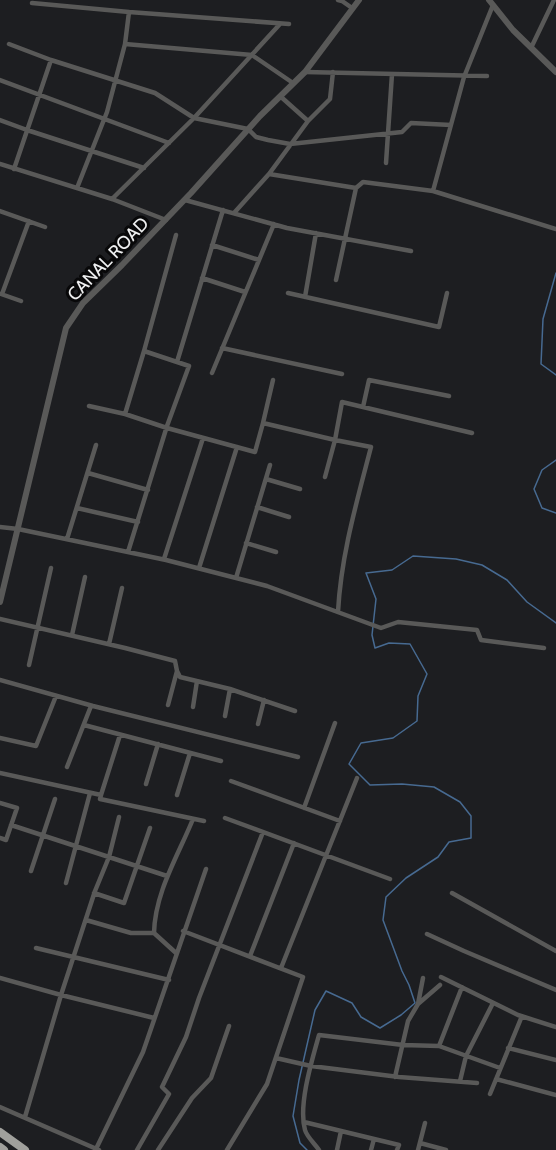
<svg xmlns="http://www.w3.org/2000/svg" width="556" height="1150" font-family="Cabin,sans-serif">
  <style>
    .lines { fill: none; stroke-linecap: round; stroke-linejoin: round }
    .stream { stroke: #476a91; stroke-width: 1.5 }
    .minor { stroke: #595958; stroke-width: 4.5 }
    .tertiary { stroke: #595958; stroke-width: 6 }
    .trunk { stroke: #a0a09c; stroke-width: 8 }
    .labels { text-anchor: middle; stroke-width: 6; stroke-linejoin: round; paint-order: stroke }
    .street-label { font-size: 18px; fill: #eeeff0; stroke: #080809 }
  </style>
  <rect width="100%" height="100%" fill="#1d1e21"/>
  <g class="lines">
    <path class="stream" d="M556,273L543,319L541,364L556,375
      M556,460L542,470L534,489L542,508L556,513
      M307,1150L300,1143L293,1116L299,1080L315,1010L326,991L352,1003L361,1017L380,1028L401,1015L415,1003L409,985L402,971L383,920L386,897L406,878L438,857L449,842L471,838V816L460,802L434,787L402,784L370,785L349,764L361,743L393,738L417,721L418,696L427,674L410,644L389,643L375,648L372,635L376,599L366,573L392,570L413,556L456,559L482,565L507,580L527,602L556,623"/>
    <path class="minor" d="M338,0L342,1L352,8
      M32,3L129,12L289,24
      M9,44L51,60L155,93L194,118L248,129L256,137L268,140L290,144L402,132L411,123L451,125
      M125,44L252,55L293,83
      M531,48L554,0
      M305,72L487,76
      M0,80L169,143
      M280,96L308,121
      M0,120L27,130L144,168
      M386,163L392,74
      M0,164L112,199L166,220
      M14,169L51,60
      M269,174L356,188L363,182L433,191L556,229
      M77,188L107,112L125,44L129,12
      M433,191L464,77L493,5
      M112,199L194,118L280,24
      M185,200L287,228L411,251
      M0,211L45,227
      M234,213L269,174L308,121L330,99L333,72
      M212,245L259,260
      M202,278L245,292
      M336,280L356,188
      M288,293L439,327L447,293
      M1,294L21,301
      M2,294L29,221
      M305,297L316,233
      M222,348L342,374
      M144,351L176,235
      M177,362L223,210
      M212,373L274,224
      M89,406L125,414L167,428L255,452L263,423L335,440L325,477
      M363,407L369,380L449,396
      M125,414L144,351L189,366L167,426L128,552
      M263,423L273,380
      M88,473L148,490
      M266,479L300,489
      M257,507L289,517
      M77,508L138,522
      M0,527L18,529L166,560L267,586L381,628L398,622L477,630L481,640L544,648
      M67,539L96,445
      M246,543L276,552
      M164,559L203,438
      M199,568L237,447
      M236,578L270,465
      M338,612C341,555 357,501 371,447L335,440L342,402L472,433
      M0,619L125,648L175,661L177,671L180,677L230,689L295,711
      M72,635L85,577
      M109,644L122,588
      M29,665L51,568
      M0,680L93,706L298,757
      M168,705L177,671
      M193,707L197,681
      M225,716L230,689
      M258,724L264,700
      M84,725L221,761
      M0,738L36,746L56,696
      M67,767L91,706
      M0,773L101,795L100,799L204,821
      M231,781L340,821
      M146,784L158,744
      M101,795L120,735
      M177,795L190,753
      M0,803L17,808L6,840L0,838
      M304,808L335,723
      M225,818L390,879
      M11,825L167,876
      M31,871L55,799
      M66,883L90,793
      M94,893L124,903L150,828
      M452,893L556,951
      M86,920L131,933H154L176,953
      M183,931L303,977L267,1084L227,1150
      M154,933C155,892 178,856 193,819
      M427,934L464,951L556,990
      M36,948L169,980
      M250,956L294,843
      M281,968L357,778
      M441,977L518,1015L556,1027
      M0,978L61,995L154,1018
      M418,1004L440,985
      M439,1046L462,987
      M508,1048L556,1060
      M276,1058L311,1066L399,1077L477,1083
      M395,1077L408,1021L418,1004L423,978
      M496,1079L556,1095
      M460,1081L466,1056L493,1003
      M490,1094L522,1016
      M0,1107L99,1150
      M25,1117L61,995L95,891L109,857L119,817
      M304,1122L399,1145L397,1150
      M420,1143L446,1150
      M96,1149L143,1052L206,869
      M137,1150L169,1094L162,1087L186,1037L199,998L263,832
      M158,1150L192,1098L211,1078L229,1026
      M319,1150C315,1144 307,1137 305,1130C298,1105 312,1060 319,1035L403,1045L439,1046L500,1068
      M337,1150L341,1131
      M371,1150L374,1139
      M418,1150L425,1123"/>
    <path class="tertiary" d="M489,0L513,30L556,72
      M0,602L66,328L83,303L122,265L191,193L260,116L305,72L359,0"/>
    <path class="trunk" d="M0,1132L25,1150
      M0,1147L4,1150"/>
  </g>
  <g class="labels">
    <g class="street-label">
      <text transform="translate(108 259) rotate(-46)" y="6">CANAL ROAD</text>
    </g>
  </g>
</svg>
